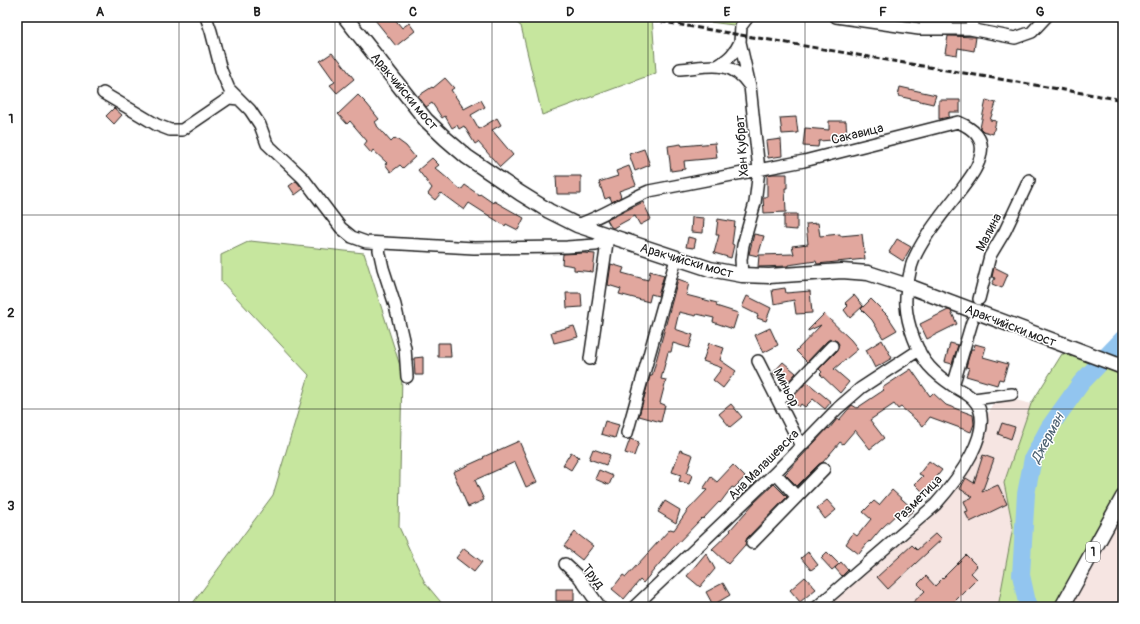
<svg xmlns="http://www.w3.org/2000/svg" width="1140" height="624" font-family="Pangolin,sans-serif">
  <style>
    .built { fill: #f6e5e2 }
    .green { fill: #c6e69e; stroke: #71815d }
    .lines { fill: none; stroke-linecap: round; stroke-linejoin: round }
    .river { stroke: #92c5ef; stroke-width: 18 }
    .building { fill: #e1a79e; stroke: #1c1c1c }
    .minor-casing { stroke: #1c1c1c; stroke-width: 14 }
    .major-casing { stroke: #1c1c1c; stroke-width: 17 }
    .minor { stroke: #fff; stroke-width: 11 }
    .major { stroke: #fff; stroke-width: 14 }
    .rail { stroke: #1c1c1c; stroke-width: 3; stroke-dasharray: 6 3; stroke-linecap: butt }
    .grid { fill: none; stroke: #1c1c1c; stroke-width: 1; stroke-opacity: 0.55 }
    .labels { text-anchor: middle; stroke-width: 3; stroke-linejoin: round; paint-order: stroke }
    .shield { fill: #fff; stroke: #606060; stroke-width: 1 }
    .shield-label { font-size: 12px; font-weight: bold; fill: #1c1c1c }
    .street-label { font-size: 13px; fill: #1c1c1c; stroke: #fff }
    .water-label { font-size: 14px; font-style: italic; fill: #4b6070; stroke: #fff }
    .neatline { fill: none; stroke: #1c1c1c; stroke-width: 1.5 }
    .grid-label { font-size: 13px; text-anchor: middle; font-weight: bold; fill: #1c1c1c }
  </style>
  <rect width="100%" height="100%" fill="#fff"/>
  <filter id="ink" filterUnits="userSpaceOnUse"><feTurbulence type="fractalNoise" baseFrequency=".025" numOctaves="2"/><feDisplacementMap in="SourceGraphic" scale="8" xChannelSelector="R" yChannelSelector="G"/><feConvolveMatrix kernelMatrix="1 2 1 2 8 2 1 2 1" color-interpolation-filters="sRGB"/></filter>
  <g filter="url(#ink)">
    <path class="built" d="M1008,398L1031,404L1004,483L1013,527L998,607H817L935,505L980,433L993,403Z
      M1123,497V607H1062Z"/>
    <path class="green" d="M508,17H652L656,73L542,115L521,26Z
      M671,17H748L741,26Z
      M836,17H909L908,27Z
      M250,241L364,253L402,372L399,527L425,583L445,607H190L273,495L309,375L221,281V255Z
      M1062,354L1123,360V497L1062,607H998L1013,527L1004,483L1031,404Z"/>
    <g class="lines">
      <path class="river" d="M1028,607L1021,575L1026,494L1033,458L1049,428L1081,383L1123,339"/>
    </g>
    <path class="building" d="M379,17H393L402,28L409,23L415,31L396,46L375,20Z
      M948,36L976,37L974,51L958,48L957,55L945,53Z
      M332,53L336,58L337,57L354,79L337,93L330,85L335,82L320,61Z
      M445,78L454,88L451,90L464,109L481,100L485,107L471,115L479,129L497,118L501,125L492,130L513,155L500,167L478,142L475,144L464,126L459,129L457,125L452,128L445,116L442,118L432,103L426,107L418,96L432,87L433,88Z
      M900,87L936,95L933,104L898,96Z
      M358,95L367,104L379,119L375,122L377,125V126L391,142L395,138L406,146L415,157L403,168L400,165L391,172L385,164L387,163L373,150L371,153L364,145L367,141L350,121L347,124L338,114Z
      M939,100H960V112H949V117L939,119Z
      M986,100L996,103L990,120L996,121L993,134L983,131L980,128Z
      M114,108L122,115L114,124L106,116Z
      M796,117L798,133L782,134L780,118Z
      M829,121H846L847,139L819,141L818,147L803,146L805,128L829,130Z
      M781,139L782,156L768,158L766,141Z
      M715,143L717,158L684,161L685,169L671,171L668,146L681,144L682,146Z
      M644,149L650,165L635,171L629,154Z
      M432,158L439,165L435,168L461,190L465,185L479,195L480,194L493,203L494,201L524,218L518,230L506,224L505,226L469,203L464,210L441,193L435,200L428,194L432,188L418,170Z
      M629,166L636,185L619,191L621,197L612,202L610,197L605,199L599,182L618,176L616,171Z
      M772,174H787V188H785L786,212L764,213L763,197H767V175Z
      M556,176H581V194H557Z
      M296,181L303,189L295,195L289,186Z
      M643,202L651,219L640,225L635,216L613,228L611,227L607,220Z
      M784,214H797V230L784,229Z
      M692,217L704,218L703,233L691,232Z
      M718,219L735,222L732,244L734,245L731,258L714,253L719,235H716Z
      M818,223L820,236L840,234V236L862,234L865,259L817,264L816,261L788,265V266L758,267L759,255L794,254L792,246L808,244L806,224Z
      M754,234L764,236L758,256L749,254Z
      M688,237L696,239L694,248L686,247Z
      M897,239L911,247L903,261L889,252Z
      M584,253L595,254L593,272L574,270V266L562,264L563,254Z
      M611,264L624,268L622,273L648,280L650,271L664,275L658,296L651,294L649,302L619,294L621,289L608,285Z
      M994,267L1008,274L1002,288L992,284L995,278L992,277Z
      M678,279L689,283L686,295L717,303L716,306L738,313L733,329L713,322L714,318L697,314L696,316L679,312L675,329L693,335L689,348L673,343L671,352H668L661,379L666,380L660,403L665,405L661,422L639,416L650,376H652Z
      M785,288L786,293L810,291L812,313L796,314L794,300L774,304L772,290Z
      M566,293H581L582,307L567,308Z
      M854,295L863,306L850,318L844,310L848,306L845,303Z
      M747,296L771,308L766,321L757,318L758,315L742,307Z
      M871,299L887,315L897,330L883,338L872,320L861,309Z
      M948,310L951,311L957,324L927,339L920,324Z
      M824,314L851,340L858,349L834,369L849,382L840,393L820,374L822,372L819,369L837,351L839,344L837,341L830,339L827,341L807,362L796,351L821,325L808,331V330Z
      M574,326L578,337L554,343L551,332Z
      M770,328L778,345L763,353L755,335Z
      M882,340L892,358L875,368L866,350Z
      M438,343H450L451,357H438Z
      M709,343L724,348L720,360L736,371L723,388L713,380L722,368L703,361Z
      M950,343L958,345L952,364L945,362Z
      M975,344L986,347L983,357L1008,364L1003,380L999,379L997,385L966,376L969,368L966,367L971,349H974Z
      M423,357V375H415L414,358Z
      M783,362L796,373L786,384L773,373Z
      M911,369L930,396L933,393L946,405L973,415L974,424L971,432L930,417L923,426L901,407L898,409L894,404L870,420L884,438L870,449L855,430L843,444L840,442L823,462L819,464L797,486L785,474L828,428L829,429L837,419L839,420L852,405L857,408L884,390L882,388Z
      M807,382L831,402L825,409L813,399L805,407L801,404L799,407L791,399Z
      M731,404L742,417L730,427L719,414Z
      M605,421L619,425L615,438L601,434Z
      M1002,423L1015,427L1011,439L998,434Z
      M630,439L639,442L634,456L625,453Z
      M519,441L537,482L526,487L515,462L475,480L484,500L468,507L453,472L484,458L483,457Z
      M593,449L610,455L606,465L589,459Z
      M680,450L693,455L687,473L692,475L689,484L679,481L681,475L672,472Z
      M571,452L579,457L571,470L563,465Z
      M983,455L994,459L982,492L998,485L1007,504L970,522L965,512L968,511L964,501L973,497L960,489L966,478L974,483Z
      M929,461L942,470L929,487L932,489L926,495L915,484L923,476L919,474Z
      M733,465L745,477L734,488L732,487L720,503L719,502L703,519L702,518L671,550L643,583L640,580L624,599L612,589L623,575L626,577L670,529L674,530L687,511L707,490L703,489L711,477L717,482Z
      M599,470L613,476L609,485L595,479Z
      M774,484L787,497L747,538L745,545L728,564L712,549L731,531L730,530L754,503Z
      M892,490L914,510L907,516L901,510L881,529L870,542L869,541L859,554L846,544L853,533L857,536L871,519L863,512L874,501L879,505Z
      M827,500L836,510L825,519L817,508Z
      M665,501L680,510L676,523L658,512Z
      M575,532L593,546L582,560L564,546Z
      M936,533L942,539L888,589L877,577L912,545L917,550Z
      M464,548L482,562L474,572L456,558Z
      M808,552L818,565L811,570L801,558Z
      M827,552L839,564L832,570L821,558Z
      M706,553L715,569L700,587L687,576Z
      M966,555L977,566L971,573L977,579L953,603L957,607H908L925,591L918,584L926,576L935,586Z
      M841,562L848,570L842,576L835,568Z
      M805,577L816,589L800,602L790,590Z
      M723,583L730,595L713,605L706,592Z
      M556,589H574V601H556Z"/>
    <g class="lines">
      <g class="minor-casing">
        <path id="minor" d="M206,17L211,31L221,70L229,89L239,99
          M836,17L919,29H970L1015,38L1032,32L1046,17
          M970,29L974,17
          M719,65C729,58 735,53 740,42
          M680,69C707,67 730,58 748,84
          M103,93L157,125L170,130H182L229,98L239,99L250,110L260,125L267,144L303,178L341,228L352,237L366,242L474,248L567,247L596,245L608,236L590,359
          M577,225C602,217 625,201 649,191L804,161L958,122C972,128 984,137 981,153C979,167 969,179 961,190C946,209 913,249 910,272C908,282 905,294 906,305C907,323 917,353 929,366C936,374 944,380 953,386C959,390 967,393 973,399C1000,427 954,484 935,505L817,607
          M382,243L379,250L383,268L395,305L405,348L407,377
          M742,275L741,260L743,245L755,203L759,170L750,86L740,42L741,26L748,17
          M979,299L990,256L1005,231L1029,180
          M758,361L801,446
          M953,386L972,322
          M974,399L1012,394
          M779,401L832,346
          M627,433L676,259
          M775,473L797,497
          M752,543L824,469
          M565,564L579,577L600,607
          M634,607L775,473L838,408L861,388L919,350"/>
      </g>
      <g class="major-casing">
        <path id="major" d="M345,17L426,120L446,139L467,157L520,193L549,211L577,225L710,269L742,275L769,276L842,271L868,273L908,286L1123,367
          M1062,607L1123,497"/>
      </g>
      <use href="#minor" class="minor"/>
      <use href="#major" class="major"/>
      <path class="rail" d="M634,17L1123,100"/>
    </g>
  </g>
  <path class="grid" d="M179,17V607M335,17V607M492,17V607M648,17V607M805,17V607M961,17V607M17,215H1123M17,409H1123"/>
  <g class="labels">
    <rect class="shield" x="1086" y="542" width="14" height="20" rx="3"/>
    <g class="shield-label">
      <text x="1093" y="556">1</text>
    </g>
    <g class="street-label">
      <text transform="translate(405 91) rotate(50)" y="5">Аракчийски мост</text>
      <text transform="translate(857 133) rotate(-14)" y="5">Сакавица</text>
      <text transform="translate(741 146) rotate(-94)" y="5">Хан Кубрат</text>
      <text transform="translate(988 232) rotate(-63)" y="5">Малина</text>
      <text transform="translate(687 260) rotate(16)" y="5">Аракчийски мост</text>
      <text transform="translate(1011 325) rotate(21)" y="5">Аракчийски мост</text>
      <text transform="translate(787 387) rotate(63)" y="5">Миньор</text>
      <text transform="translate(763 464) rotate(-45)" y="5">Ана Малашевска</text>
      <text transform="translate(918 498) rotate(-45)" y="5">Разметица</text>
      <text transform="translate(594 576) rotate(52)" y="5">Труд</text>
    </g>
    <g class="water-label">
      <text transform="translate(1047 438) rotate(-62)" y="5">Джерман</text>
    </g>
  </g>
  <rect width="1140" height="624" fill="none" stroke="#fff" stroke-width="44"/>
  <rect x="22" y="22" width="1096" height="580" class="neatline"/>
  <g class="grid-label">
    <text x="100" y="16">A</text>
    <text x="257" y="16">B</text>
    <text x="413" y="16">C</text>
    <text x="570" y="16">D</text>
    <text x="727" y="16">E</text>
    <text x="883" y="16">F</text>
    <text x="1040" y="16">G</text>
    <text x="11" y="123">1</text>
    <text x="11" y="317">2</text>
    <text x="11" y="510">3</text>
  </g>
</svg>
